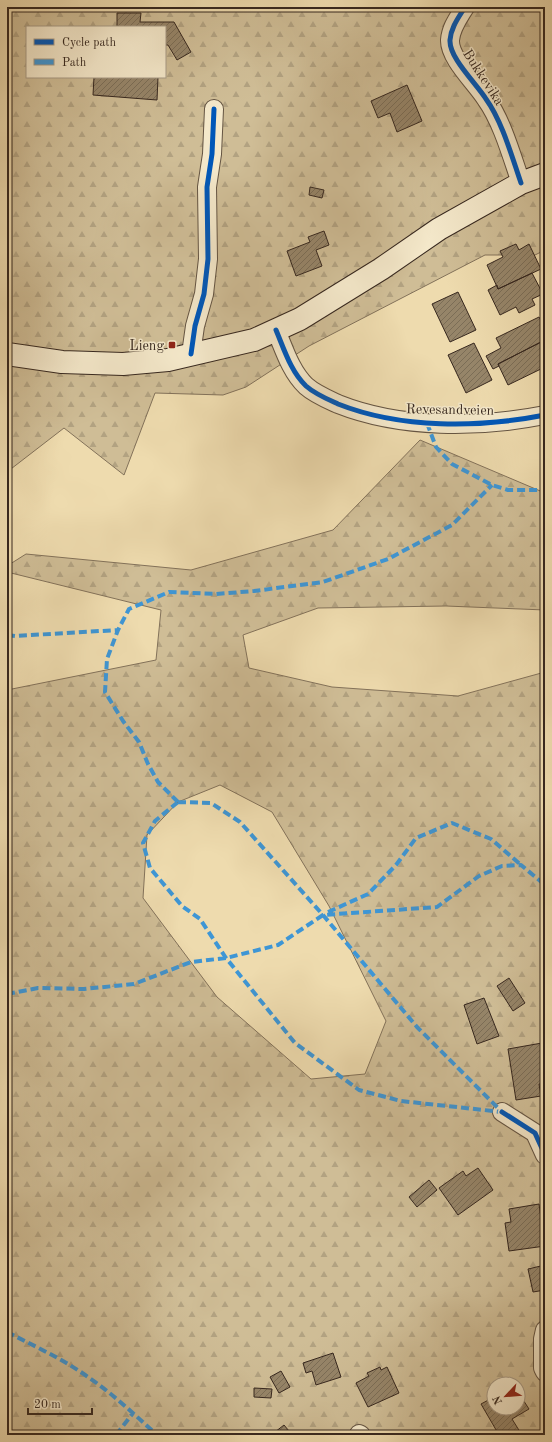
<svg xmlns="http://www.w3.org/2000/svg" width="552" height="1442" font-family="'Old Standard TT',serif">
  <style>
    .forest { fill: url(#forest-firs); stroke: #83725a; fill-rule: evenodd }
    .building { fill: url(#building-hatch); stroke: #37281f }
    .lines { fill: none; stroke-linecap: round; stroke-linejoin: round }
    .minor-casing { stroke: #655543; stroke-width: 20 }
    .secondary-casing { stroke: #37281f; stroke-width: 24 }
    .minor { stroke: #f4e8ca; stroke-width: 18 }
    .secondary { stroke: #f4e8ca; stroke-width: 22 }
    .quiet { stroke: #3e96d5; stroke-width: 4; stroke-dasharray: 8 4; stroke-linecap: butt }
    .cycleway-casing { stroke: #f4e8ca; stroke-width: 8 }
    .cycleway { stroke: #0057b8; stroke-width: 5 }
    .poi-dot { fill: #8f2418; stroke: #f4e8ca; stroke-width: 1.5 }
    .labels { text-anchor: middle; stroke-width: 3; stroke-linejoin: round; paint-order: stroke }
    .street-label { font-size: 14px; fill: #37281f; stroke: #f4e8ca }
    .poi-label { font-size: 14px; fill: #37281f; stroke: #f4e8ca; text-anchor: end }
  </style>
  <defs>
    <pattern id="forest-firs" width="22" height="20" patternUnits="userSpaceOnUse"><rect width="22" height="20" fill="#cfbd96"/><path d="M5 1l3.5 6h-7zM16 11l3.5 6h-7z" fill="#b2a281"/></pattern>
    <pattern id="building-hatch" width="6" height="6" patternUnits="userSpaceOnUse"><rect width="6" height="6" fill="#968569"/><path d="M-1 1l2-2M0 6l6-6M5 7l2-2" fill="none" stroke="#7b6d56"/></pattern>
  </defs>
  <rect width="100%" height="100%" fill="#eedbae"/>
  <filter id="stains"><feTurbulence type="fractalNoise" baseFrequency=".005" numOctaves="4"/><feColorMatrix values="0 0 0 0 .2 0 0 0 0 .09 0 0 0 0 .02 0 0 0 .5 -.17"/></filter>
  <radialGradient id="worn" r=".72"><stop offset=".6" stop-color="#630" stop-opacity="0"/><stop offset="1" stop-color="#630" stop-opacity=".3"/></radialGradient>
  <path class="forest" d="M7,7H545V250L535,255H485L309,346L246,387L223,395L155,393L124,475L64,428L7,472ZM27,27H165V77H27Z
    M420,440L545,493V610L446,606L318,608L243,635L249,668L332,687L458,696L545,672V1435H7V690L156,660L161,610L7,572V566L26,554L191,570L333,530ZM220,785L272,812L329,906L386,1021L365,1074L311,1079L217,997L143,898L147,835L178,802ZM494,1384H518V1408H494Z"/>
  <path class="building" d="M117,13H141L140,22H174L191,52L177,60L168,45H165V27H117Z
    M94,77H158L157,100L93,95Z
    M407,85L422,121L397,132L390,113L378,118L371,101Z
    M310,187L324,190L322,198L309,195Z
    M324,231L329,245L316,250L322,266L296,276L287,251L310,242L308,237Z
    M516,244L519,250L529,244L541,269L498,289L487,265L503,257L500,251Z
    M532,273L543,294L532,299L535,305L519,313L516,307L500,315L488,290L497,285L498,289Z
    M458,292L476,330L450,342L432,304Z
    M539,317L545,328V343L543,345L541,342L498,364L499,366L493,369L486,356L501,348L496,338Z
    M541,342L545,350V367L508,385L498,364Z
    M474,343L492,380L466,393L448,355Z
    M509,978L525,1003L513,1011L497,986Z
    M484,998L499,1036L477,1044L464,1005Z
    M542,1043L545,1063V1084H539L541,1096L516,1100L508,1049Z
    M478,1168L493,1190L458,1215L439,1188L463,1171L466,1176Z
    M429,1180L437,1190L417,1207L409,1197Z
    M539,1204L545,1246L509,1251L505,1223L511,1222L509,1209Z
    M545,1265V1290L533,1292L528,1269Z
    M333,1353L341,1377L316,1385L312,1371L306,1373L303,1363Z
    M380,1367L381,1370L387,1367L399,1393L368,1407L356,1383L369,1376L367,1373Z
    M281,1371L290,1387L279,1393L270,1377Z
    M254,1388L272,1389L271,1398L254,1397Z
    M518,1392L529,1409L512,1419L522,1435H499L481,1404L494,1397V1408H518Z
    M284,1425L289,1431L283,1435H278L275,1432Z"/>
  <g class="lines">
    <g class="minor-casing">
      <path id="minor" d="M465,7C459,17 451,27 450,40C449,58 476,83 486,99C502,121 512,157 521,183
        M276,330C284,349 291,372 306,386C315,394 327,399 338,404C401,429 479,428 545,415
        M191,354L195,326L204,294L208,259L207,187L212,154L214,109
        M502,1112L535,1133L545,1155
        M545,1330L543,1339V1368L545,1372
        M359,1434L361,1435"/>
    </g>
    <g class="secondary-casing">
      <path id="secondary" d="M7,354L62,362L123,364L168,360L254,340L300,319L381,269L439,229L521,183L545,174"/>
    </g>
    <use href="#minor" class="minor"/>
    <use href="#secondary" class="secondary"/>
    <path class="quiet" d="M427,423L436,447L452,464L492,485L508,490H545
      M7,635L15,636L118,630
      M178,802L211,803L240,822L323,915L417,1027L502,1112L401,1101L359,1090L295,1043L226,958L200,919L182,906L150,868L143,843L155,821Z
      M178,802L158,782L148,764L139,742L123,721L105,692L107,659L118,630L129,609L169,592L216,594L254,591L323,582L388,559L452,525L492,485
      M328,912L368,894L396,865L416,838L452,823L491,839L521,865
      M7,994L38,988L84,989L134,984L191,962L226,958L278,945L323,915L437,907L479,876L502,866L521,865L545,885
      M7,1332C34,1346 63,1359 88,1377C113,1394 135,1415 157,1435
      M30,1435L41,1433L45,1435
      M116,1435L133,1413"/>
    <g class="cycleway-casing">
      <path id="cycleway" d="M465,7C459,17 451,27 450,40C449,58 476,83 486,99C502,121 512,157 521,183
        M276,330C284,349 291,372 306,386C315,394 327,399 338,404C401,429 479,428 545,415
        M191,354L195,326L204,294L208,259L207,187L212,154L214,109
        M502,1112L535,1133L545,1155"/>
    </g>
    <use href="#cycleway" class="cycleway"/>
  </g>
  <rect class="poi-dot" x="168" y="341" width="8" height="8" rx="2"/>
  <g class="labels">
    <g class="street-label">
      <text transform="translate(484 77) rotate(57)" y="5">Bukkevika</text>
      <text transform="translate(450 409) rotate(1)" y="5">Revesandveien</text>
    </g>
    <g class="poi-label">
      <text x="164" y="350">Lieng</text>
    </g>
  </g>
  <rect width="552" height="1442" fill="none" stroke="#eedbae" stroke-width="24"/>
  <rect x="8" y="8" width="536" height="1426" fill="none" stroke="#37281f" stroke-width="2"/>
  <rect x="12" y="12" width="528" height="1418" fill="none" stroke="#37281f"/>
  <rect x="26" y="26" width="140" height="52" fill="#f4e8ca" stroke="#a89b86"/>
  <rect x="34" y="39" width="20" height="6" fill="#0057b8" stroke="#a89b86"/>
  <text x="62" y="46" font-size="12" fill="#37281f">Cycle path</text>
  <rect x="34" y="59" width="20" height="6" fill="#3e96d5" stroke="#a89b86"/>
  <text x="62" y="66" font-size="12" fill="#37281f">Path</text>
  <g transform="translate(506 1396) rotate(244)"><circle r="19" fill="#f4e8ca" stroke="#a89b86"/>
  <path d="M0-3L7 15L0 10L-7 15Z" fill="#8f2418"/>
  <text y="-6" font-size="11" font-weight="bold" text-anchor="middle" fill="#37281f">N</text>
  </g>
  <path d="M28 1408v6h64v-6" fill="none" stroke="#37281f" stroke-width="2"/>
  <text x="34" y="1408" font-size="12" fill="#37281f" stroke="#f4e8ca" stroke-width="3" paint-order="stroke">20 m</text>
  <rect width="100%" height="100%" filter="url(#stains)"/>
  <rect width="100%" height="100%" fill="url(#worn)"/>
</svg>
